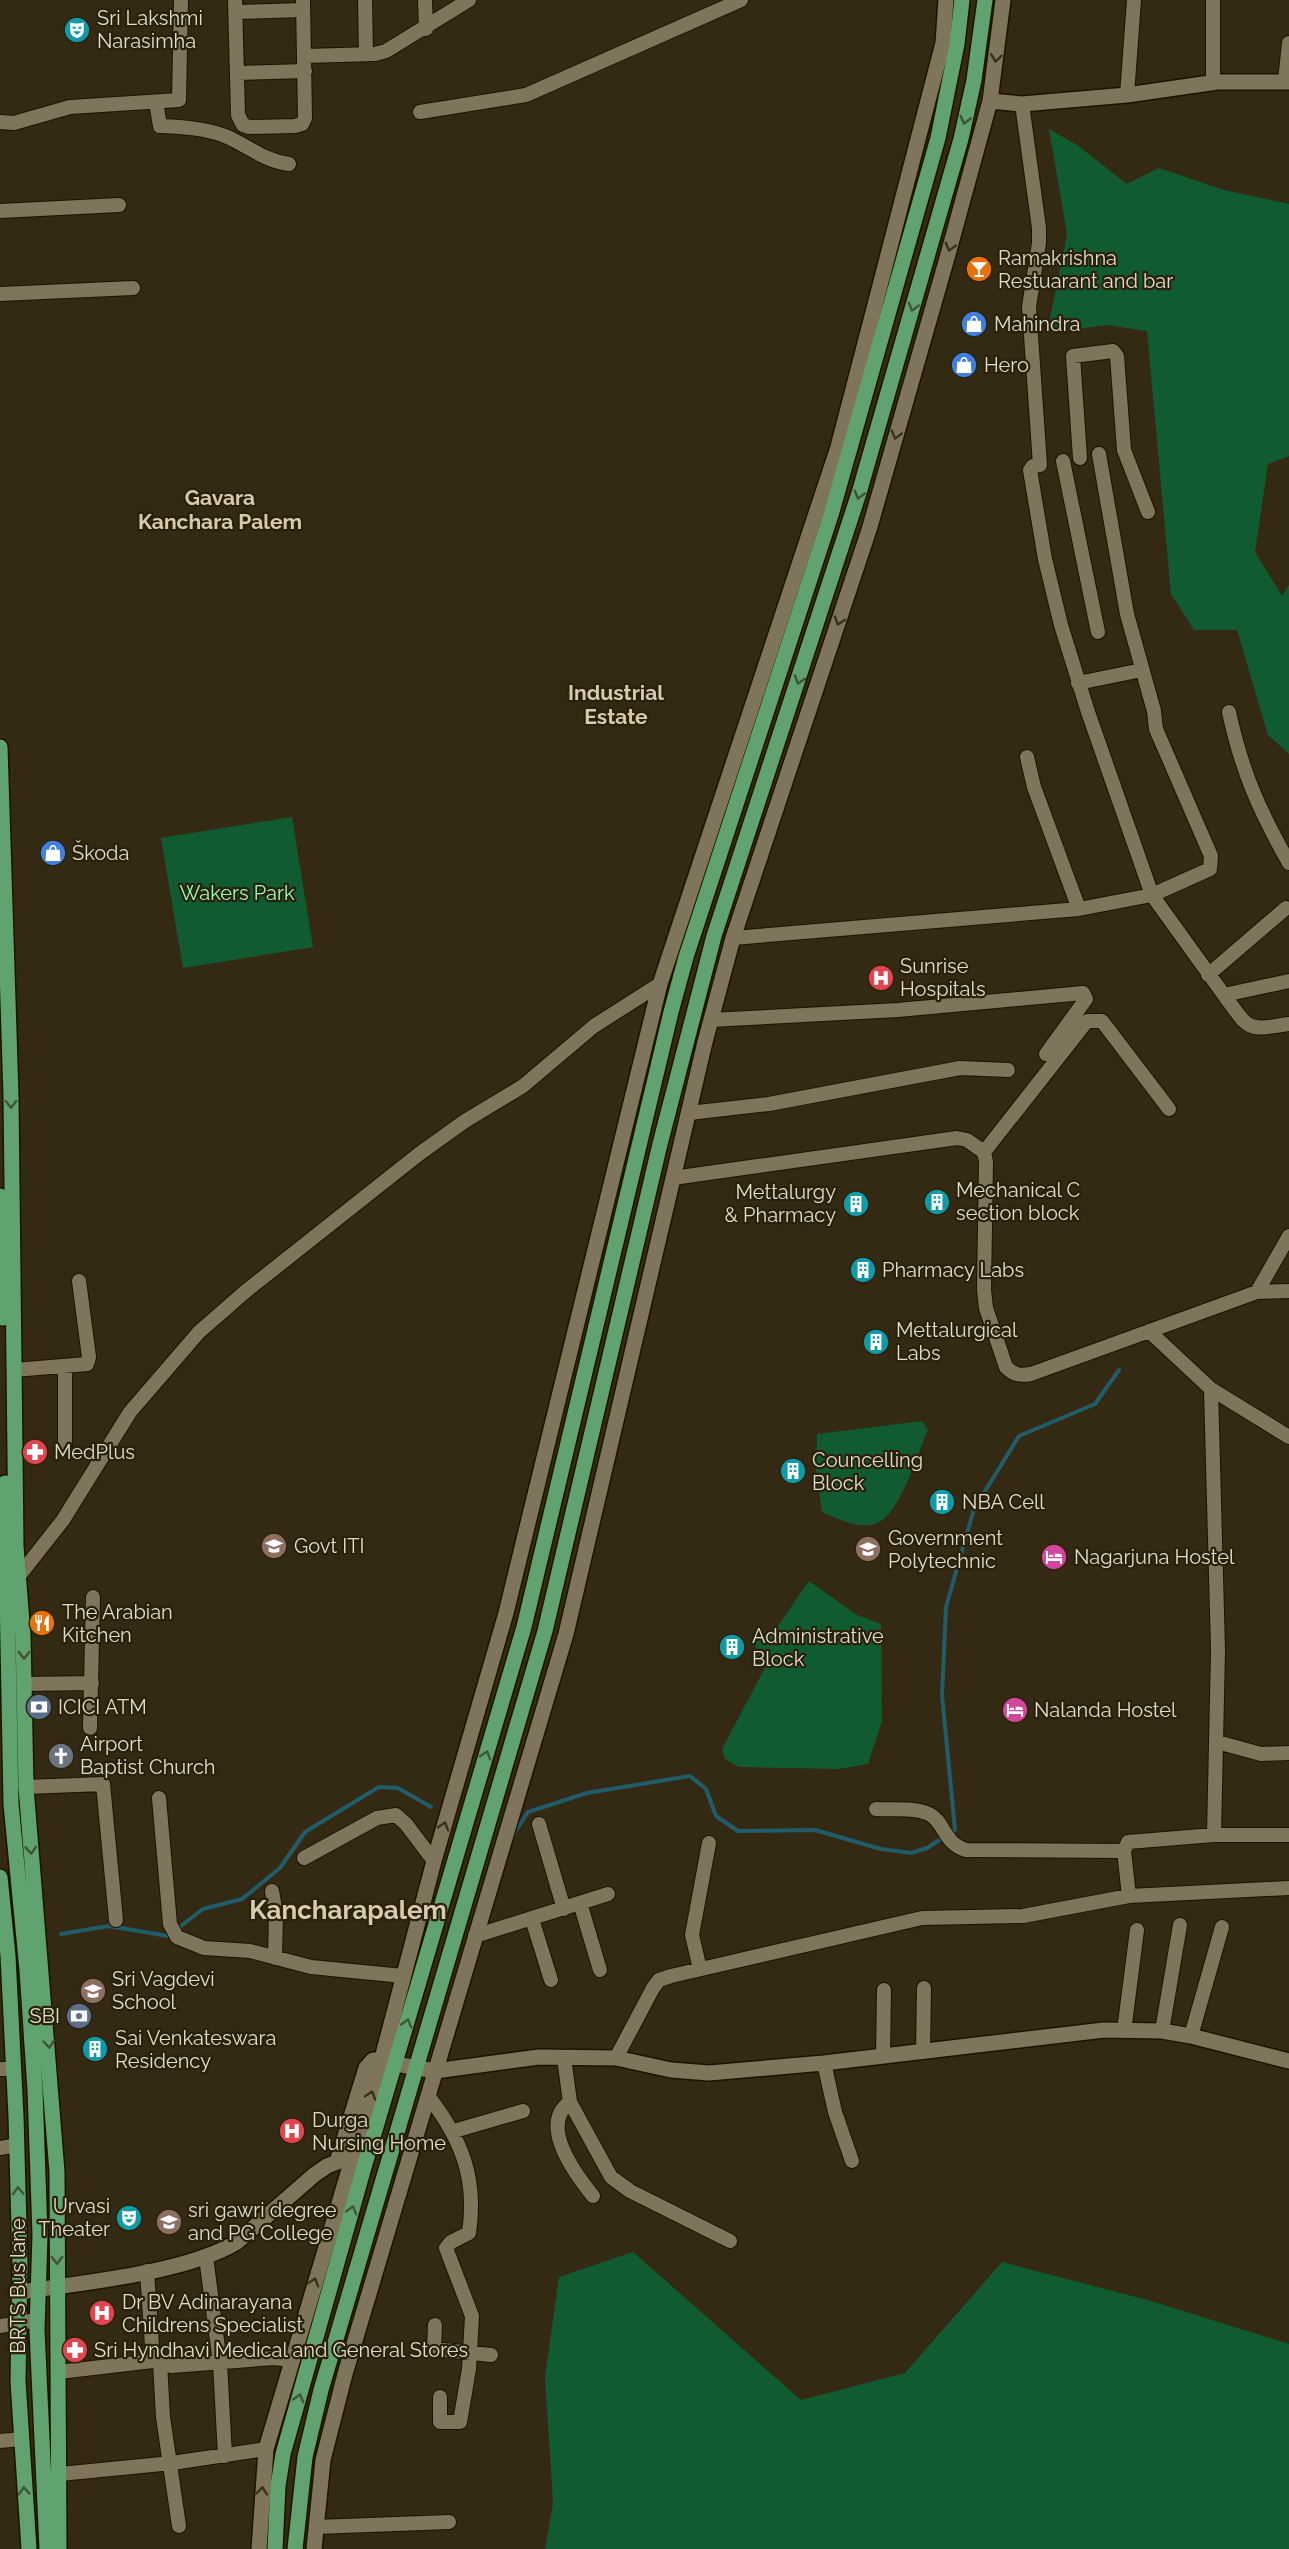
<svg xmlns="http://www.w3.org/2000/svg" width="1289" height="2549" font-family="Raleway,sans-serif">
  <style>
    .green { fill: #105b32 }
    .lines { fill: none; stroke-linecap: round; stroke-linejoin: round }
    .stream { stroke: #205c69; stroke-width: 4 }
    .minor-casing { stroke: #1c1300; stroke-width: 16 }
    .tertiary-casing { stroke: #1c1300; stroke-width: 18 }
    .primary-casing { stroke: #1c1300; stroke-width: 18 }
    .minor { stroke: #7f745c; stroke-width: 14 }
    .tertiary { stroke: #7f745c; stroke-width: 15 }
    .primary { stroke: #61a271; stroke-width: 15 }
    .oneway { stroke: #3b321a }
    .oneway2 { stroke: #405533 }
    .labels { text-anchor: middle; stroke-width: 4.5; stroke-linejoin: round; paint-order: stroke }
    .poi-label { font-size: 20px; fill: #e1dbcd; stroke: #2a210a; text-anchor: start }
    .park-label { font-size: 20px; fill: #96fdb8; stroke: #2a210a }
    .street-label { font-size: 20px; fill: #e1dbcd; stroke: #2a210a }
    .neighbourhood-label { font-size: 21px; font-weight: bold; fill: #d7cab0; stroke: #2a210a }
    .district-label { font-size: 26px; font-weight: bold; fill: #d7cab0; stroke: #2a210a }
  </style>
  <rect width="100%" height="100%" fill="#342a14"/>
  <path class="green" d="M1049,129L1077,145L1127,184L1159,168L1224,190L1289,204V456L1268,464L1255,552L1282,596L1289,585V754L1268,735L1237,630H1194L1171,594L1147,331L1108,325L1047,333L1067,234Z
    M292,817L313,947L183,968L161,838Z
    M922,1421L928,1430C917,1454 902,1507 881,1521C864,1532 838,1519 822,1512L816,1471L817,1434Z
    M809,1581L857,1615L881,1624L882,1721L868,1764L839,1769L739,1767L725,1759L722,1749L767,1664L752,1657L757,1641L767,1632L773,1633Z
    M633,2252L801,2400L905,2373L1002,2262L1151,2301L1289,2344V2549H545L553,2503L545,2377L559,2277Z"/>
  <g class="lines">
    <path class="stream" d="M513,1835L528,1812L587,1793L690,1776L706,1789L716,1816L738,1831L815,1830L881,1849L911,1853L927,1848L955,1830L942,1695L946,1607L974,1509L1019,1436L1095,1404L1119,1370
      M61,1934L109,1926L168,1936L203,1909L242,1899L280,1868L305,1832L379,1787L398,1788L431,1807"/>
    <g class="minor-casing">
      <path id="minor" d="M235,0L238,115L243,125L249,127L295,126L302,124L305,118L303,0
        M365,0L366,54
        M425,0L426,29
        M235,12L303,10
        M304,56L375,54L386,51L469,0
        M237,73L305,71
        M1285,81L1289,43
        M1213,83V0
        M1127,95L1134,0
        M156,102L160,126C181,127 204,128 225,136C247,145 264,161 289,164
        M1022,104L1039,228V243L1029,307L1040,465L1033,466L1030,470L1045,559L1061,625L1088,712L1152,895L1210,869L1211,856L1156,729L1154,711L1127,614L1099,454
        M420,112L526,95L741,0
        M0,122L14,123L70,107L179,100L181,0
        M0,211L119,205
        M0,294L133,288
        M1080,458L1073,356L1113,351L1117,356L1124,450L1148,512
        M1063,461L1098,632
        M1078,683L1142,670
        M1229,712C1242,772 1259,810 1289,863
        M1027,757L1034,787L1079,909
        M733,938L1079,909L1152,895L1224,995
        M1208,975L1286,908
        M1289,981L1224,995C1250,1030 1245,1031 1289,1024
        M711,1020L898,1010L1083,993L1086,999L1046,1054
        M689,1113L769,1104L960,1068L1008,1070
        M984,1152L1087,1021H1102L1169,1109
        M673,1178L957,1138L967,1140L984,1152L986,1162L984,1290L986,1308L1006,1367C1014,1375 1020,1376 1031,1374L1257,1292L1289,1291
        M1257,1292L1289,1236
        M1149,1331L1211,1389L1289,1437
        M14,1370L87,1364L89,1357L79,1281
        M1211,1389L1218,1650L1214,1835
        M65,1446V1366
        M15,1581L63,1520L130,1412L199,1332L246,1291L419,1154L465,1121L523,1086L594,1026L660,984
        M24,1684L92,1683
        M90,1728L93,1597
        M1217,1742L1261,1754L1289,1753
        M26,1787L103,1784L116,1920
        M159,1798L170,1924L177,1937L204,1948L250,1951L311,1967L403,1976
        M876,1809C892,1810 914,1807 929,1814C945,1822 943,1843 966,1850L1124,1851
        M539,1824L564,1909
        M304,1858L377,1818L396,1815L406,1824L434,1861
        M272,1891L276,1913L275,1958
        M1129,1896L1124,1851L1128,1842L1214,1835H1289
        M580,1903L600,1970
        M532,1919L551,1980
        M475,1936L608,1894
        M700,1969L692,1935L709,1843
        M1124,2031L1137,1930
        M1162,2031L1180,1925
        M1191,2036L1222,1927
        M923,2052L924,1988
        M883,2056L884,1990
        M564,2058L570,2102L611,2177L630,2191L730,2241
        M616,2058L653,1988L659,1980L671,1976L922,1918L1023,1916L1129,1896L1289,1888
        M824,2063L835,2112L852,2161
        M0,2069H14
        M429,2097C462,2140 477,2179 469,2233L451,2242L446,2248L472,2316L469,2369L460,2422H440V2397
        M570,2102C538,2125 576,2175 593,2196
        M454,2131L523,2111
        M0,2148L17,2145
        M206,2257L220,2363L225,2456
        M147,2271L153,2361
        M435,2325L434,2349L491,2355
        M0,2326L37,2320
        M160,2363L163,2417L179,2526
        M59,2372L153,2361L172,2366L274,2358L291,2360
        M0,2441L21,2439
        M60,2474L172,2463L266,2449
        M316,2527L449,2522"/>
    </g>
    <g class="tertiary-casing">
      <path id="tertiary" d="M990,101L1022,104L1127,95L1217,82H1289
        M337,2162L366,2068L373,2060L435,2071L539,2057L616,2058L671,2070L709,2073L824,2063L1104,2030L1162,2031L1191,2036L1289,2061
        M20,2292C81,2283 186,2273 237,2242L314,2175L327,2166L345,2159
        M259,2549L266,2449L381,2062L434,1861L506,1613L660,984L838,447L943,43L946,0
        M314,2549L323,2460L345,2374L566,1634L705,1042L733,938L869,530L947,258L990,101L1003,0"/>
    </g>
    <g class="primary-casing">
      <path id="primary" d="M0,747L11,1096L16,1546L23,1635L26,1787L57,2172L59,2549
        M0,1196L3,1318
        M5,1483L11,1804L27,1970L35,2090L40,2235L37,2330L47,2549
        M0,1877L8,1956L16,2116L20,2265L18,2381L29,2549
        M275,2549L278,2486L283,2454L365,2164L524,1627L671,1012L686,957L831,515L938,138L957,44L962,0
        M295,2549L305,2457L321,2390L545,1631L660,1144L714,936L859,493L961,139L974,80L985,0"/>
    </g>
    <use href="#minor" class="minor"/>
    <use href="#tertiary" class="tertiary"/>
    <use href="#primary" class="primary"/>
  </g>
  <defs><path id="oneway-chevron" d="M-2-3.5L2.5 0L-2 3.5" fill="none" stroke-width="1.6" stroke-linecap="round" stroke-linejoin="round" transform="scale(1.5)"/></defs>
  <g class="oneway">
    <use href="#oneway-chevron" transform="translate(996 58) rotate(98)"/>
    <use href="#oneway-chevron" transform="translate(950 247) rotate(105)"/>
    <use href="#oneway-chevron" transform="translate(896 435) rotate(106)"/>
    <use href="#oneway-chevron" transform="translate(839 621) rotate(108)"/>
    <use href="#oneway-chevron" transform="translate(444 1826) rotate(-73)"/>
    <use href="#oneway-chevron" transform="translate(371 2095) rotate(-72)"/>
    <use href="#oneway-chevron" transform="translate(314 2282) rotate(-73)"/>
    <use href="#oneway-chevron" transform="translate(262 2491) rotate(-85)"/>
  </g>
  <g class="oneway2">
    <use href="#oneway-chevron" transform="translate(965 120) rotate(103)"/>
    <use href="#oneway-chevron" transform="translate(913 307) rotate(106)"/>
    <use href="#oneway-chevron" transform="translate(859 495) rotate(106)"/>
    <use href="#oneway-chevron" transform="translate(799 680) rotate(109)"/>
    <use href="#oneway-chevron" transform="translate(11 1104) rotate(89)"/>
    <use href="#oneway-chevron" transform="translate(24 1655) rotate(90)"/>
    <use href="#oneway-chevron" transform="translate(486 1755) rotate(-73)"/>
    <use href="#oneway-chevron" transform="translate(31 1850) rotate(86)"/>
    <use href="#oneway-chevron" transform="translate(407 2023) rotate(-74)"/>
    <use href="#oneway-chevron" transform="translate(49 2044) rotate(85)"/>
    <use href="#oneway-chevron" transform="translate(18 2191) rotate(-92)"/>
    <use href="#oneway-chevron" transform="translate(352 2210) rotate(-74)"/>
    <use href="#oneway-chevron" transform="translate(57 2260) rotate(90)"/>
    <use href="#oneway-chevron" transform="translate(299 2398) rotate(-74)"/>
    <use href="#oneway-chevron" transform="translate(24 2491) rotate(-94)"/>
  </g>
  <defs>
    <g id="theatre-disc" transform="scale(1.35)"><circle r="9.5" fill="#0f9aa8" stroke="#2a210a"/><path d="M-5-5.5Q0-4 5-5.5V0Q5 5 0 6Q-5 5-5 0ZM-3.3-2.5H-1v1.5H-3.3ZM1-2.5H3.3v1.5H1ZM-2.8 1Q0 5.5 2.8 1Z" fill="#fff"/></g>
    <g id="bar-disc" transform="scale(1.35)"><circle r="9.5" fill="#e8710a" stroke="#2a210a"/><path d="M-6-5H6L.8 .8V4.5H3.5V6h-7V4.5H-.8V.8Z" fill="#fff"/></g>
    <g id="shop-disc" transform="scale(1.35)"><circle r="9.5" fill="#3f7fe0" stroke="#2a210a"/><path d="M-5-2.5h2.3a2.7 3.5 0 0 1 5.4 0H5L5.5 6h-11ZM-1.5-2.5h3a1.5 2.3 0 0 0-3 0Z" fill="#fff"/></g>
    <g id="hospital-disc" transform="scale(1.35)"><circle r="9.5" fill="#e0444e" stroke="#2a210a"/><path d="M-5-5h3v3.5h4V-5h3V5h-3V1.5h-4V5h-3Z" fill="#fff"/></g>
    <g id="building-disc" transform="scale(1.35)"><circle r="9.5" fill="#0f9aa8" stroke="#2a210a"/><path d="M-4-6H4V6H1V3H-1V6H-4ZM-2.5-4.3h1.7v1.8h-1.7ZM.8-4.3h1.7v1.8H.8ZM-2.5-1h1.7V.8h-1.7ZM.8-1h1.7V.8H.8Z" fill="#fff"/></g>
    <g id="pharmacy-disc" transform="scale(1.35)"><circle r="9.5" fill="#e0444e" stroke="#2a210a"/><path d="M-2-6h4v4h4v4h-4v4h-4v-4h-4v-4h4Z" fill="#fff"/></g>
    <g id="university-disc" transform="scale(1.35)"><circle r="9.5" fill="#8d6e63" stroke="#2a210a"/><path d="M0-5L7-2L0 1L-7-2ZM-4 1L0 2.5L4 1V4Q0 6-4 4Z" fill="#fff"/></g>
    <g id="hotel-disc" transform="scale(1.35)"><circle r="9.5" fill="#d1479c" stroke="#2a210a"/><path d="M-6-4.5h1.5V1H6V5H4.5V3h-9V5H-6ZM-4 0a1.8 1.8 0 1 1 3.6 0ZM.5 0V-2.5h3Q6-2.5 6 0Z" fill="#fff"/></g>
    <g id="restaurant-disc" transform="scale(1.35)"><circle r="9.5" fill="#e8710a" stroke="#2a210a"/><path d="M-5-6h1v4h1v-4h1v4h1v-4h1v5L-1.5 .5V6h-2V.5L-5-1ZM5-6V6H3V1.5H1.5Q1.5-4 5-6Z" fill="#fff"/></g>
    <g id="bank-disc" transform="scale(1.35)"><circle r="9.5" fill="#5c6f8a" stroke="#2a210a"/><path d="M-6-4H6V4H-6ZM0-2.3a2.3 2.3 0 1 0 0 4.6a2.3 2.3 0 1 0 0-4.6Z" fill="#fff"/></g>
    <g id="church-disc" transform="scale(1.35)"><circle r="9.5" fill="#6b7280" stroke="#2a210a"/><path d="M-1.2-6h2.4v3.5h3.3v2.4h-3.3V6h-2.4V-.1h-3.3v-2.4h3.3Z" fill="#fff"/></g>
    <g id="school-disc" transform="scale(1.35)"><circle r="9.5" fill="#8d6e63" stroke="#2a210a"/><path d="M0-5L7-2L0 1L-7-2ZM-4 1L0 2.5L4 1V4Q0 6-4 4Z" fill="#fff"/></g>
  </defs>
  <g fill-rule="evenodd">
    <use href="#theatre-disc" x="77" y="30"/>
    <use href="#bar-disc" x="979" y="269"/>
    <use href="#shop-disc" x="974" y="324"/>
    <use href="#shop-disc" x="964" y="365"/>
    <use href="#shop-disc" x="53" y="853"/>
    <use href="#hospital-disc" x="881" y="978"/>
    <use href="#building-disc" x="937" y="1202"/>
    <use href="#building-disc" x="856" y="1204"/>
    <use href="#building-disc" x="863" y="1270"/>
    <use href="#building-disc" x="876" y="1342"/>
    <use href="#pharmacy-disc" x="35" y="1452"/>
    <use href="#building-disc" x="793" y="1471"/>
    <use href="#building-disc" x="942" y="1502"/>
    <use href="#university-disc" x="274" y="1546"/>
    <use href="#university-disc" x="868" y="1549"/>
    <use href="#hotel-disc" x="1054" y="1557"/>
    <use href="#restaurant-disc" x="42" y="1623"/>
    <use href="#building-disc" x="732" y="1647"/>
    <use href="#bank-disc" x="39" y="1707"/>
    <use href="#hotel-disc" x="1015" y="1710"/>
    <use href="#church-disc" x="61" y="1756"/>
    <use href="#school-disc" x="93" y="1991"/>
    <use href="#bank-disc" x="79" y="2016"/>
    <use href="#building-disc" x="95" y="2049"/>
    <use href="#hospital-disc" x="292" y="2131"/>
    <use href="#theatre-disc" x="129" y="2218"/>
    <use href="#university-disc" x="169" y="2222"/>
    <use href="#hospital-disc" x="102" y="2313"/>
    <use href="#pharmacy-disc" x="75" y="2350"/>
  </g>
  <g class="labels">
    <g class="poi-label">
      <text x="97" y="25">Sri Lakshmi<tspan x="97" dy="23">Narasimha</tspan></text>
      <text x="998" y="265">Ramakrishna<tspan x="998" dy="23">Restuarant and bar</tspan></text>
      <text x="994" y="331">Mahindra</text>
      <text x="984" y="372">Hero</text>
      <text x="72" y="860">Škoda</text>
      <text x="900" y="973">Sunrise<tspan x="900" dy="23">Hospitals</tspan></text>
      <text x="956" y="1197">Mechanical C<tspan x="956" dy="23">section block</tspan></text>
      <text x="836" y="1199" text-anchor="end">Mettalurgy<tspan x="836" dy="23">&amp; Pharmacy</tspan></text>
      <text x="882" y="1277">Pharmacy Labs</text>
      <text x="896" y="1337">Mettalurgical<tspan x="896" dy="23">Labs</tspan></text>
      <text x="54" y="1459">MedPlus</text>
      <text x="812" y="1467">Councelling<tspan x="812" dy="23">Block</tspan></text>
      <text x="962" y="1509">NBA Cell</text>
      <text x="888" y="1545">Government<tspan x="888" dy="23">Polytechnic</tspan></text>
      <text x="294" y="1553">Govt ITI</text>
      <text x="1074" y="1564">Nagarjuna Hostel</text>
      <text x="62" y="1619">The Arabian<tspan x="62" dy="23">Kitchen</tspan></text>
      <text x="752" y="1643">Administrative<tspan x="752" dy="23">Block</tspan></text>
      <text x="58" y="1714">ICICI ATM</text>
      <text x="1034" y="1717">Nalanda Hostel</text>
      <text x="80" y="1751">Airport<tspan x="80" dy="23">Baptist Church</tspan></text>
      <text x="112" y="1986">Sri Vagdevi<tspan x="112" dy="23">School</tspan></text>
      <text x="60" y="2023" text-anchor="end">SBI</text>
      <text x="115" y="2045">Sai Venkateswara<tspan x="115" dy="23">Residency</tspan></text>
      <text x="312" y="2127">Durga<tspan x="312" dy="23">Nursing Home</tspan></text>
      <text x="110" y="2213" text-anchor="end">Urvasi<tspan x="110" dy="23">Theater</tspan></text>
      <text x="188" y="2217">sri gawri degree<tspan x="188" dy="23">and PG College</tspan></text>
      <text x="122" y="2309">Dr BV Adinarayana<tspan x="122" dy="23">Childrens Specialist</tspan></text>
      <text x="94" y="2357">Sri Hyndhavi Medical and General Stores</text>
    </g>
    <g class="park-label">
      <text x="237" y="900">Wakers Park</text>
    </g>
    <g class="street-label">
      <text transform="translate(18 2286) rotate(-90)" y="7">BRTS Bus lane</text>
    </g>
    <g class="neighbourhood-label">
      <text x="220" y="505">Gavara<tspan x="220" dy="24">Kanchara Palem</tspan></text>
      <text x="616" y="700">Industrial<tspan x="616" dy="24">Estate</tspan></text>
    </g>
    <g class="district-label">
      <text x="348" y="1919">Kancharapalem</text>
    </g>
  </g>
</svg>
